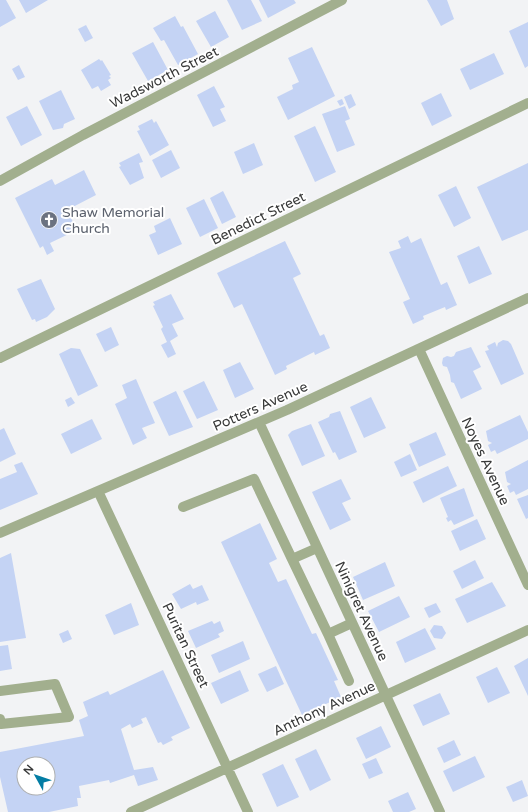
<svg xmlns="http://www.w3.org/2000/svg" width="528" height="812" font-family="'Varela Round',sans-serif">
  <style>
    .building { fill: #c4d3f4; fill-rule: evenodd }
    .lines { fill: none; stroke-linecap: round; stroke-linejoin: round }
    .minor { stroke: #a2af8e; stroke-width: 10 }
    .labels { text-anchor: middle; stroke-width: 4; stroke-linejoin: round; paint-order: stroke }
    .street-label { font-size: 14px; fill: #383939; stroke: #fff }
    .worship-label { font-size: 14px; fill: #5b616d; stroke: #fff; text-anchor: start }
  </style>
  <rect width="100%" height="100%" fill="#f2f3f5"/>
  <path class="building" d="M0,0H6L16,18L0,27Z
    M19,0H48L26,13Z
    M227,0H251L262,21L242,30Z
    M259,0H294L296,3L268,18Z
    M427,0H447L454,19L441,26Z
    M215,11L229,37L211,47L196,21Z
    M175,16L181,27L183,26L198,54L178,65L164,40L161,41L153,28Z
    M528,22V66L525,68L509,31Z
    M86,25L93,38L85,42L78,29Z
    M153,42L168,70L148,81L132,53Z
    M312,47L335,96L288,120L277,97L293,89L292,85L299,82L288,58Z
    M494,53L504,74L470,90L460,69Z
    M99,59L101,61L102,60L111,75L109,76L111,78L108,80L111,85L101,91L98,86L92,89L81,70Z
    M19,65L25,77L18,80L12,69Z
    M214,86L225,107L220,109L226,121L213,127L197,95Z
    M61,90L75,119L64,124L63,128L53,130L39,101Z
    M441,93L452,116L432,126L421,103Z
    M351,94L356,105L349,109L344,97Z
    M342,99L344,104L340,106L337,101Z
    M27,106L42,135L21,146L6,117Z
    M345,106L350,119L345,121L355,145L337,152L322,114Z
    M152,119L154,123L156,121L169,145L150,156L137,131L140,130L138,126Z
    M315,126L336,172L315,182L294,136Z
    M254,143L263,165L243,174L234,152Z
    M171,150L180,168L161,178L152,160Z
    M139,153L143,162L139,163L144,178L130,185L119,167L121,166L119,163Z
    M528,163V230L502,241L477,187Z
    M84,170L96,195L67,210L77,230L50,243L54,251L47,255L43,246L40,248L15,198L52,179L55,185Z
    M456,186L471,218L454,227L438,195Z
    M223,191L236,217L222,224L210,198Z
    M204,199L218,228L200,237L186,208Z
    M170,218L182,244L158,255L149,235L156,232L154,226Z
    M408,236L411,243L421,238L441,285L447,282L457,305L446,310L445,307L423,316L424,319L413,324L403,302L410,299L389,252L401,248L398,241Z
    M285,241L301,274L293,278L320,336L324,334L330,348L315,355L314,352L286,366L287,369L275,375L242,304L234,308L217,273Z
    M479,246L492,274L469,284L457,256Z
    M41,279L55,309L47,317L36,322L35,319L32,320L17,289Z
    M171,294L184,319L172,324L178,336L170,341L176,354L168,358L161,345L167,342L161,329L163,327L153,306L155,305L153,302Z
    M111,327L119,345L105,352L96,334Z
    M503,340L508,341L511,344L524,374L501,385L485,351L489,350L487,346L495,342L497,347L498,343Z
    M471,347L481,367L473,371L482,389L461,399L454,383L451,382L450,375L447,367L443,366L442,363L443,358L447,356L451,357L454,356L456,352Z
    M71,348L80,349L98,386L78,396L59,354Z
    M240,362L254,389L235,398L223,370Z
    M136,379L155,423L142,428L147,438L133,445L115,404L127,398L122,385Z
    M204,381L218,410L197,419L183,391Z
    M176,391L193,427L169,436L153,402Z
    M71,397L75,403L68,407L65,400Z
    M371,397L386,428L364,438L350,407Z
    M340,411L357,452L339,460L335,452L333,453L318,422L329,417L330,414Z
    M520,415L528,432V439L497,454L495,450L491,452L488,445L492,443L488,441L486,431Z
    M92,419L102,439L71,454L61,434Z
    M311,424L325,456L302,466L288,435L292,431Z
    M4,428L16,454L0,462V430Z
    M436,432L446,455L419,467L409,444Z
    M410,454L417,470L401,477L394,462Z
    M528,460V489L516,495L514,491L510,493L507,486L511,484L507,482L505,472Z
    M22,462L38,494L0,510V479L17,472L14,465Z
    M448,466L457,486L423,503L413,482Z
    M341,479L351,499L342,503L351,520L330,530L312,492Z
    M464,488L474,516L454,525L451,520L448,522L446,518L448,517L440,498Z
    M528,495V518L526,519L517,499Z
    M477,519L486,539L460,551L451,531Z
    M260,523L277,559L269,563L278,582L286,579L312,634L316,633L338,680L334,681L341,697L302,715L221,542Z
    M11,553L26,638L0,642V558Z
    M475,560L484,578L462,589L453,571Z
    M385,562L395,586L363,600L353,577Z
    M492,582L506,606L467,623L455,599Z
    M190,584L193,589L202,585L209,600L197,605L196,602L181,609L172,594Z
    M399,596L410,617L379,632L368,611Z
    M131,603L139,625L114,635L105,615Z
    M436,603L441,612L429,618L424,608Z
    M212,621L214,624L220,621L224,631L218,634L220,637L196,648L188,631Z
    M434,625L442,626L446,633L442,639L434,638L430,631Z
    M425,628L436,649L405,663L396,642Z
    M68,630L72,639L63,643L59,634Z
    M243,641L250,659L219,673L211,655Z
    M8,645L12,669L0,671V646Z
    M528,658V696L514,666Z
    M276,666L284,684L267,692L258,674Z
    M497,667L510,693L488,703L476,677Z
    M163,670L190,728L171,737L173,740L163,745L161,742L158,743L146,717L141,719L143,723L132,728L130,724L121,729L134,770L153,767L158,780L138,786L134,775L110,783L109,780L79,786L81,798H77L78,806L49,812H8L0,777V752L84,736L79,720L88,716L83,702L108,691L110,695ZM24,764H48V788H24Z
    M240,670L249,691L221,704L211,683Z
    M440,693L450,714L423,726L413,705Z
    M381,726L391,747L366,759L356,738Z
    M454,740L461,755L444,763L437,748Z
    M316,749L331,780L310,791L295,759Z
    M475,756L485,777L453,792L443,771Z
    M376,758L383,773L369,779L362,764Z
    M283,764L299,797L277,807L262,774Z
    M522,780L528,796L513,802L506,787Z
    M408,792L416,809L409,812H393L388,801Z"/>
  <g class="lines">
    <path class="minor" d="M0,181L83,135L342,0
      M419,349L528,585
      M0,358L528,103
      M259,422L440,812
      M98,491L248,812
      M183,507L254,479L292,559L317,548
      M0,533L287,410L528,298
      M292,559L328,634L349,681
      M328,634L352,623
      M0,691L55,684L69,717L1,724L0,719
      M131,812L528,630"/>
  </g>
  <defs>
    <g id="church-disc" transform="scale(0.9)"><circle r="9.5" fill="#6b7280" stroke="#fff"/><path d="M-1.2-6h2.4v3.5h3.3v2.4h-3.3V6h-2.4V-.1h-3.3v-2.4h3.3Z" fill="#fff"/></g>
  </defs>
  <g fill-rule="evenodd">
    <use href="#church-disc" x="49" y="220"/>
  </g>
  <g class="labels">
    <g class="street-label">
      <text transform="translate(164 77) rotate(-27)" y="5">Wadsworth Street</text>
      <text transform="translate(258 218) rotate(-26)" y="5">Benedict Street</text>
      <text transform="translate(260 406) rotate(-24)" y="5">Potters Avenue</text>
      <text transform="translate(486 461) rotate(65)" y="5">Noyes Avenue</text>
      <text transform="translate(362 611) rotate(65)" y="5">Ninigret Avenue</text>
      <text transform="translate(186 645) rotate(65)" y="5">Puritan Street</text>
      <text transform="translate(324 708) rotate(-25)" y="5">Anthony Avenue</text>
    </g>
    <g class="worship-label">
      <text x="62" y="217">Shaw Memorial<tspan x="62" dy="16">Church</tspan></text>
    </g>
  </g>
  <g transform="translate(36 776) rotate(310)"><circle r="19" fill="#ffffff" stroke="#afb0b0"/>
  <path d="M0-3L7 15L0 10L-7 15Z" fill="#037da4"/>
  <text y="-6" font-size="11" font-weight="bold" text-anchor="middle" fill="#383939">N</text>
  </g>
</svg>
